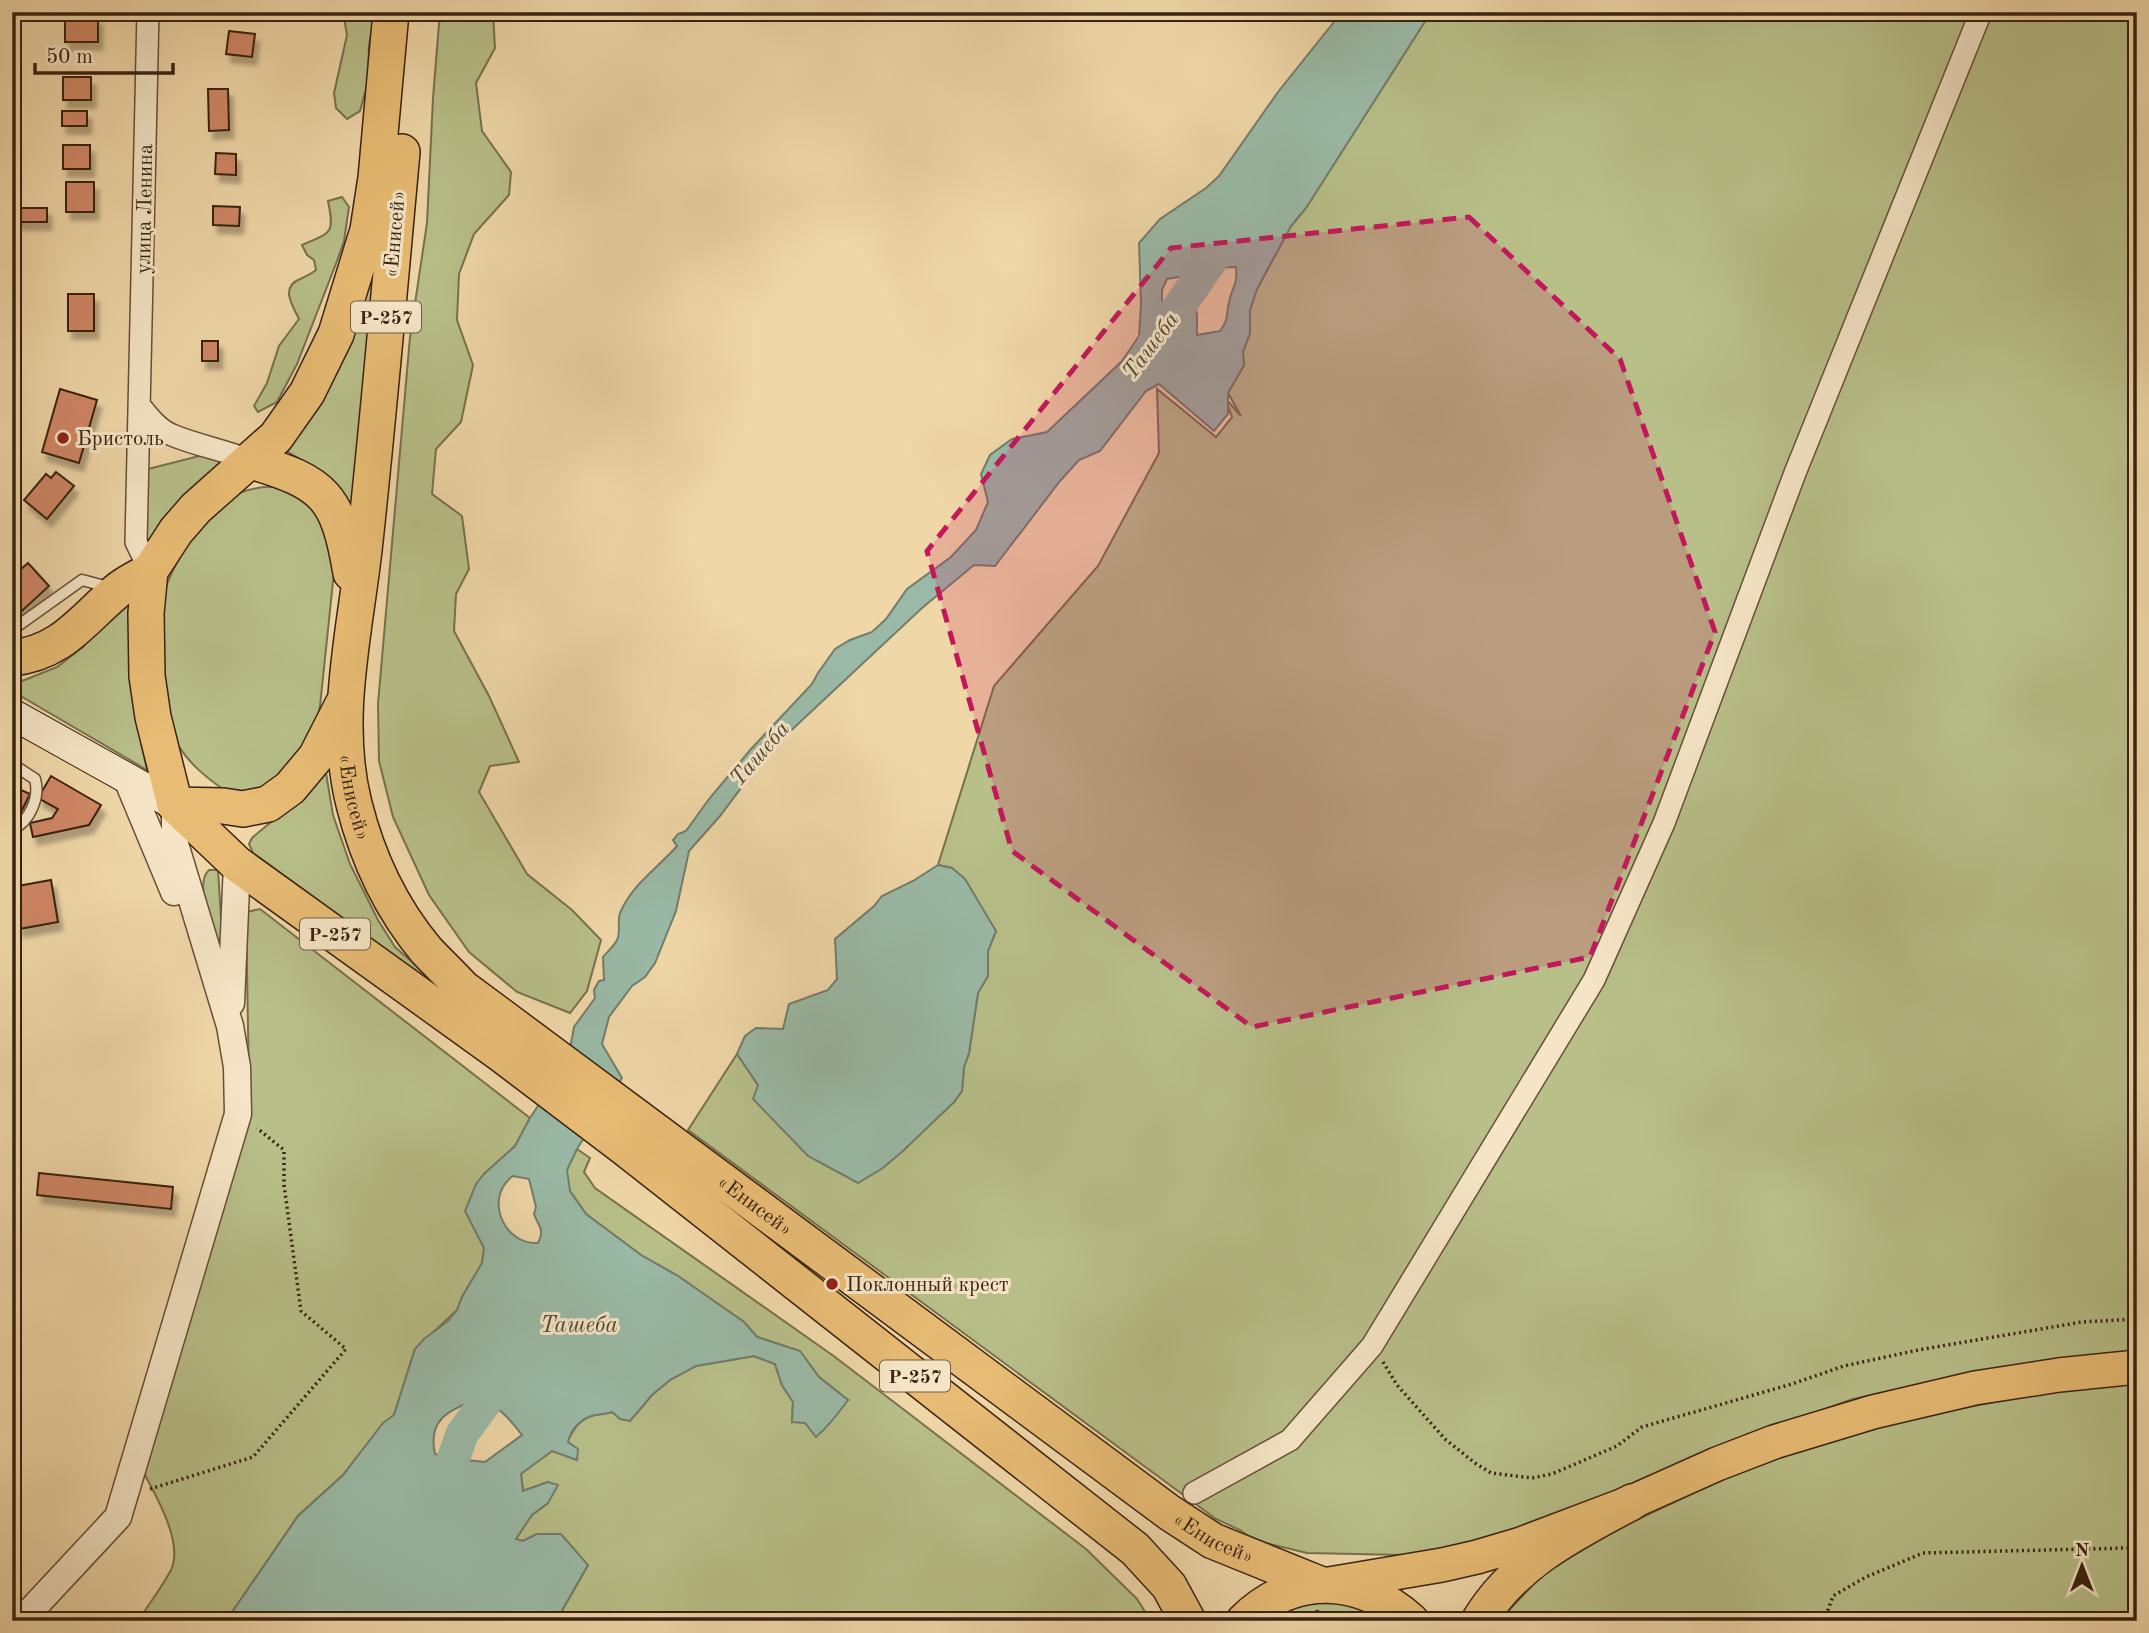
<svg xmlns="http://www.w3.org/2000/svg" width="2149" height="1633" font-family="'Old Standard TT',serif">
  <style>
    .green { fill: #b8bf89; stroke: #78704d; stroke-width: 2 }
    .water { fill: #9abaa7; stroke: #737d6b; stroke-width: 2; fill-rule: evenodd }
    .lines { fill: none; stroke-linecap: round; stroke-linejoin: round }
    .river { stroke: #9abaa7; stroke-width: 33 }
    .building { fill: #d08766; stroke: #392211; stroke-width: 2; filter: url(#shadow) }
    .service-casing { stroke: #674f37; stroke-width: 13 }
    .minor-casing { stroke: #674f37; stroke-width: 24 }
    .tertiary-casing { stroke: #674f37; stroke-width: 29 }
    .secondary-casing { stroke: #392211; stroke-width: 32 }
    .primary-casing { stroke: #392211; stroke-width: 36 }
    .trunk-casing { stroke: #392211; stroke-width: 38 }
    .path { stroke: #392211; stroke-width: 3.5; stroke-dasharray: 2 3.5; stroke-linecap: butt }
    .service { stroke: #f5e5c6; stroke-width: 10 }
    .minor { stroke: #f5e5c6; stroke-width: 21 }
    .tertiary { stroke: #f5e5c6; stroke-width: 26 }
    .secondary { stroke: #f5e5c6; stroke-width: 30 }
    .primary { stroke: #e8bc74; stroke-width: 33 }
    .trunk { stroke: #e8bc74; stroke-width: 35 }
    .marked { fill: #c2185b; fill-opacity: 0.2; stroke: #c2185b; stroke-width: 5; stroke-dasharray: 14 9; stroke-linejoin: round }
    .poi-dot { fill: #8f2418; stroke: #f5e5c6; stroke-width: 2.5 }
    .labels { text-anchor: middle; stroke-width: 6; stroke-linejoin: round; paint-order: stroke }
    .shield { fill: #f5e5c6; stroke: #715c47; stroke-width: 2 }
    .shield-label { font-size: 19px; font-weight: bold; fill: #392211 }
    .street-label { font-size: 21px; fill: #392211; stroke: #f5e5c6 }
    .poi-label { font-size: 21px; fill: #392211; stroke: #f5e5c6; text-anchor: start }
    .water-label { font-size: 23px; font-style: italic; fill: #514836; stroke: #f5e5c6 }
  </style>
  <defs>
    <filter id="shadow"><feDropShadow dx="4.5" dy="8" stdDeviation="2" flood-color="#0004"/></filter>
  </defs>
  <rect width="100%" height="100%" fill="#f0d7a8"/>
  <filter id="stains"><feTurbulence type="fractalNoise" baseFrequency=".00286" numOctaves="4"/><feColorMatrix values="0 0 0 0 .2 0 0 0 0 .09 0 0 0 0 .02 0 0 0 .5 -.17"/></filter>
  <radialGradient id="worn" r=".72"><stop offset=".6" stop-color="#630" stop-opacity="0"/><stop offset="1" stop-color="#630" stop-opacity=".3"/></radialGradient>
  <path class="green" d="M343,12H375L369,45L368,82L360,111L347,119L336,108L334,93L347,35Z
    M440,12H493L495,48L476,83L482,131L511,172L509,195L474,234L459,274L457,320L473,365L461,422L436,449L432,494L462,516L469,569L456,594L454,631L489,696L519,762L490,766L479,792L527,874L572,910L601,940L587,991L570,1013L517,992L469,952L429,895L393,817L379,761L378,704L410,337L427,223L433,98Z
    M1431,12H2137V1353L1981,1372L1853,1399L1715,1448L1551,1519L1475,1544L1403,1555L1307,1553L1254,1540L1240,1530L1216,1519L688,1130L737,1054L758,1085L933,1121L954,1102L962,1091L964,1067L969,1053L978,992L988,976V951L996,931L952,868L938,865L994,686L1098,566L1159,453L1157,389L1216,437L1232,417L1225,398L1241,416L1228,393L1244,365L1243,352L1250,333V310L1257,289L1291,226L1306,208Z
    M392,158L355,539L311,466L285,450Z
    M342,197L349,207L344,241L337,261L297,364L277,402L258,412L254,406L267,383L279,346L299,319C292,305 280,287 300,279C307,276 310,275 316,270L314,260L307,255L302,245C331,232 335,235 328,201Z
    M203,455L228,460L143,547L144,470Z
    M264,487H284L301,493L327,520L334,572L320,706L316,724L306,748L271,789L233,796C209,780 186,763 173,736C168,725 167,708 165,695C160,664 158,630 163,599C167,572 202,518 224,501C236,492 249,489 264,487Z
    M129,593V665L135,714L147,770L12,691V685L57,667L83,647Z
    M324,761L333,815L350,864L378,920L395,947L459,1003L253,853L249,844L252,838L284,811Z
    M209,870H218L223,949L220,950C214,930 193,885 209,870Z
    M260,909L530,1118L515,1146L484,1174L478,1235L484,1248L482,1263L462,1297L457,1310L415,1349L394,1415L383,1424L343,1475L298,1516L226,1621H138C149,1604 162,1587 171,1570C185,1540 151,1488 138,1462L249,1085L246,912Z
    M577,1149L590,1158L584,1172L595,1188L835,1357L1086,1549L1137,1599L1151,1621H556L588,1565L537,1534L523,1541L515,1539L532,1515L548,1503V1482L523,1491L521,1473L552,1451L561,1453C571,1438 573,1420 595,1415C601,1414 606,1414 612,1412L630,1421L652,1395L670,1380L695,1366L754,1356L775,1364L782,1385L793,1402L792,1422L848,1400L819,1377L800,1351L757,1337L744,1322L678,1276L641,1255L586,1214L570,1191L567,1180L566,1170Z
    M2137,1381V1621H1505L1508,1611L1535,1583L1556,1564L1589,1543L1720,1480L1797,1451L1857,1432L1917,1417L2066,1388Z
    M1316,1600L1357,1604L1387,1621H1267L1271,1617Z"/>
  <path class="water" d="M1342,12H1431L1306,208L1291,226L1257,289L1250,310V333L1243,352L1244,365L1228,393V414L1214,431L1159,384L1146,391L1100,451L1079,460L1060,481L995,566L974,565L922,608L783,738L762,760L720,816L689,851L676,911L655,963L645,977L632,986L609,1017L602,1044L622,1078L577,1149L567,1170L570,1191L586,1214L641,1255L678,1276L744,1322L757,1337L800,1351L819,1377L848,1400C838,1414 829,1426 816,1437L805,1423L792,1422L793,1402L782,1385L775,1364L754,1356L696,1366L670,1380L652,1395L630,1421L620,1419L612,1412C606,1414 601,1414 595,1415C581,1418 571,1429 568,1442L578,1449L577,1460L552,1451L521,1474L523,1491L548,1482L558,1485L548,1503L532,1515L516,1539L523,1541L537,1534H561L588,1565L556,1621H226L298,1516L343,1475L383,1423L394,1415L415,1349L424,1339L448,1321L457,1310L462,1297L482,1263L484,1248L465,1211L476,1184L484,1174L515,1146L530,1118L568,1060L574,1027L595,998L594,990L599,981L604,980L603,957C607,952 614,946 617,940C621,932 617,921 620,913C632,884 658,868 677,846L673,840L678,834L686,831L709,799L751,749L812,684L818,673L835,649L850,640L872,632L886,619L907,589L951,557L976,530L988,502L981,474L990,455L1012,439L1047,432L1122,361L1139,336L1141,304L1139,243L1160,219L1206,188L1219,176L1278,92ZM1203,265L1214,268L1236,267C1238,285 1232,287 1229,302C1226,315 1229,319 1220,331L1197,335C1196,324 1199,316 1195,305L1172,306L1162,301V290L1167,279L1178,277L1189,282ZM513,1176L529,1179L536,1207L534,1214C539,1228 545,1228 538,1243C504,1245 483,1198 513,1176ZM480,1398C498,1406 510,1419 522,1435L485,1462L456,1459L435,1454C427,1417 451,1410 480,1398Z
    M938,865L952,868L965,879L996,931L988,951V976L978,993L969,1053L964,1067L962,1091L954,1102L904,1150L883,1168L858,1183L808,1156L753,1099L758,1085L737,1054L745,1036L756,1028L783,1029L789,1004L828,990L837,979L835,939L874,906L882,896L913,881Z"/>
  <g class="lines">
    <path class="river" d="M1154,343L1233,229
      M439,1500L462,1434L513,1365"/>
  </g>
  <path class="building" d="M65,17H98V42H65Z
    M229,31L255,34L252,57L226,54Z
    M63,77H91V100H63Z
    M208,89H228L229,130L209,131Z
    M62,111H87V126H62Z
    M63,145H90V169H63Z
    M216,153L236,154V175L215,174Z
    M66,182H94V212H66Z
    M213,206L240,207L239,226L213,225Z
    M13,208H47V222H13Z
    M68,294H94V331H68Z
    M202,341H218V361H202Z
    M60,389L97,400L79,463L42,452Z
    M56,472L74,486L47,519L24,500L46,474L51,478Z
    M28,563L49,586L12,620V577Z
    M51,776L101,805L89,825L33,837L30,823L52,818L58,809L38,798Z
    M12,786L30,794L15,824L12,823Z
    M51,880L58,922L19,929L12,887Z
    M39,1173L173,1187L171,1209L37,1195Z"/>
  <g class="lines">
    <g class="service-casing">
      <path id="service" d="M12,630L82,580L112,588
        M12,764L35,779C40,797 30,822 12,829"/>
    </g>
    <g class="minor-casing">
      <path id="minor" d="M148,12L136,542L150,571
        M140,406C149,417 159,430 172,435C198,446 225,450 251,461
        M1194,1493L1290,1440L1372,1346L1594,980L1664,823L1795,473L1981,12"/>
    </g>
    <g class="tertiary-casing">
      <path id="tertiary" d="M127,779L174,892
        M231,1003L237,864
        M21,1621L118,1517L238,1114L237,1067L230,1026L175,844V805"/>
    </g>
    <g class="secondary-casing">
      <path id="secondary" d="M12,714L175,805"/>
    </g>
    <g class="primary-casing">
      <path id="primary" d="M1329,1584L1442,1565L1477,1557L1521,1544L1632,1502L1717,1464L1774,1442L1873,1412L1975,1388L2059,1375L2137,1367"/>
    </g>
    <g class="trunk-casing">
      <g id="trunk">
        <path d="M391,12L376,178L368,230L336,334L307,393L276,437L196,508L176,531L150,571L146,613L147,676L153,717L175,805L237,864L501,1054L625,1148L1135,1549L1169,1586L1188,1621"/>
        <path id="s1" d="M402,152C390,282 379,412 365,541C356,628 332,717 354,804C367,856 391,908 426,950C438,963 451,975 463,988L1170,1513L1213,1541L1322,1585"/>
        <path d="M251,461C325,483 338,496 351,573"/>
        <path d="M12,658C62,653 82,620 117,591C126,583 139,577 150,571"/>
        <path d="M175,805L223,806L243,809L268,804L290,788L316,757L343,704"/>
        <path d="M1244,1621C1294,1571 1361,1576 1411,1621"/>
        <path d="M1479,1621C1514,1562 1574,1533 1632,1502"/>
      </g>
    </g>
    <path class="path" d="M1383,1362L1397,1385L1445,1439L1475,1463L1491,1473L1532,1478L1552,1474L1617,1446L1642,1427L1792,1384L1844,1366L1918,1350L2082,1322L2137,1319
      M150,1489L253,1457L346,1349L301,1311L284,1185V1150L257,1128
      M1317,1610L1319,1621
      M1824,1621L1833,1596L1866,1577L1923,1553L2128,1548L2137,1546"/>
    <use href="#service" class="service"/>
    <use href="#minor" class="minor"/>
    <use href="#tertiary" class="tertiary"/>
    <use href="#secondary" class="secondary"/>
    <use href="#primary" class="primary"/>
    <use href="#trunk" class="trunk"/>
  </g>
  <path class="marked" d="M1469,217L1620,359L1715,632L1590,957L1252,1027L1012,851L927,551L1171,248Z"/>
  <g class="poi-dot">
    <circle cx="63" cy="438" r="7"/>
    <circle cx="832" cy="1284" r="7"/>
  </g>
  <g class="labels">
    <g class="shield">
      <rect x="351" y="301.5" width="70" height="31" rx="5"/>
      <rect x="300" y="918.5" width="70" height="31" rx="5"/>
      <rect x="880" y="1360.5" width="70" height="31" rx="5"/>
    </g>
    <g class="shield-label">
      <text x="386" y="324">Р-257</text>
      <text x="335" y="941">Р-257</text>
      <text x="915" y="1383">Р-257</text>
    </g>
    <g class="street-label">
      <text transform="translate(144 209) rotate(-89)" y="7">улица Ленина</text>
      <text transform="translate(394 234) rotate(-85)" y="7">«Енисей»</text>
      <text dy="7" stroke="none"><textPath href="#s1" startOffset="649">«Енисей»</textPath></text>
      <text dy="7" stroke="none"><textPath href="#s1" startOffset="1237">«Енисей»</textPath></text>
      <text dy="7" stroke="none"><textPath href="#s1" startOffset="1804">«Енисей»</textPath></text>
    </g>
    <g class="poi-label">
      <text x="77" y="445">Бристоль</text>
      <text x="846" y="1291">Поклонный крест</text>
    </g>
    <g class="water-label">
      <text transform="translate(1150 345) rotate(-53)" y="8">Ташеба</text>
      <text transform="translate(759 753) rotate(-49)" y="8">Ташеба</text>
      <text x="579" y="1332">Ташеба</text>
    </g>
  </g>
  <rect width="2149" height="1633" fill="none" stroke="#f0d7a8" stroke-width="42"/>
  <rect x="14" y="14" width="2121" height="1605" fill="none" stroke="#392211" stroke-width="3.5"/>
  <rect x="21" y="21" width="2107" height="1591" fill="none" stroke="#392211" stroke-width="2"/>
  <g transform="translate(2082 1566)" stroke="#f5e5c6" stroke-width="5" paint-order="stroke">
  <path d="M0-5L12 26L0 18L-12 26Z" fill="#392211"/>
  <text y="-10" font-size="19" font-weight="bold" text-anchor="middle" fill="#392211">N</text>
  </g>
  <path d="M35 63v10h138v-10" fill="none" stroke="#392211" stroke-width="3.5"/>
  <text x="46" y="63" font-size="21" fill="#392211" stroke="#f5e5c6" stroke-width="5" paint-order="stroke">50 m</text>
  <rect width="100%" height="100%" filter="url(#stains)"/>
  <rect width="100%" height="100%" fill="url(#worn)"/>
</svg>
